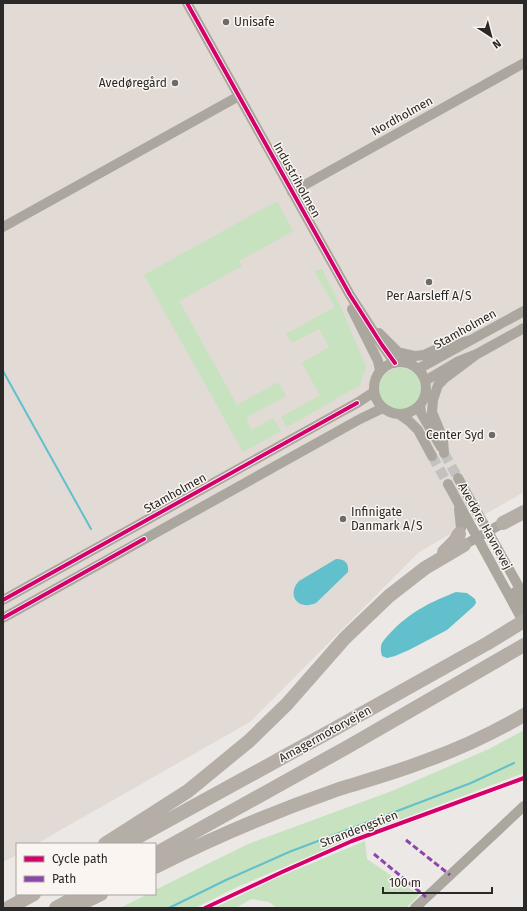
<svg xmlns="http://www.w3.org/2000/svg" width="527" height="911" font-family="'Fira Sans',sans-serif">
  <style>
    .built { fill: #e1dad5 }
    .green { fill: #c6e2bf }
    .water { fill: #62bfcc }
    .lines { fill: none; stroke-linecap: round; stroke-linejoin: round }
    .stream { stroke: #62bfcc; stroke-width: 2 }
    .minor-tunnel { stroke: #c4c2c0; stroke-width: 10; stroke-dasharray: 10 5; stroke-linecap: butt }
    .minor { stroke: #aba79e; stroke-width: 10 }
    .highway { stroke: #b4aea7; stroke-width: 14 }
    .quiet { stroke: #8e44ad; stroke-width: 3; stroke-dasharray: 6 3; stroke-linecap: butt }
    .cycleway-casing { stroke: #faf5f1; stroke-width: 6 }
    .cycleway { stroke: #d6006c; stroke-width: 4 }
    .poi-dot { fill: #6e6c6a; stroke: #faf5f1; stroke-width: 1.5 }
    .labels { text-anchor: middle; stroke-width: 3; stroke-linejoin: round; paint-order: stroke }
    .poi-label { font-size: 12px; fill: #2a2927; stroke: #faf5f1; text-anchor: start }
    .street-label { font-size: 12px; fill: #2a2927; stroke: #faf5f1 }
  </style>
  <rect width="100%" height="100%" fill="#ebe8e6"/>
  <path class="built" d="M3,3H524V492L419,552L250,722L36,844H17V855L3,862Z"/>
  <path class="green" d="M277,201L293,231L239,261L242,266L179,301L237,405L278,382L286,396L246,418L252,430L273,418L281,431L243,452L144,275Z
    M322,269L339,303L366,367L360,385L287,427L281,417L320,395L302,363L329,347L319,329L292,343L286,334L335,307L314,271Z
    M379 389a21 21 0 1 1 42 0a21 21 0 1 1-42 0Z
    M524,730V773L367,832L237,887L195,908H120L148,894H155V890L248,844L392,791L489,749Z
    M365,841L367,859L419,895L406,908H277L269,902L251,899L236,908H214L274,879Z"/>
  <path class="water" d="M336,559C345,559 349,563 348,572L316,603C298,611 286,595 299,581Z
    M456,592L467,593L475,599L476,603L474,606L447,630L409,650L395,656L387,658L382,656C381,652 380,647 382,643C385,638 390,633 394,629C414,610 431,602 456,592Z"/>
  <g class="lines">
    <path class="stream" d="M3,371L91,529
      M169,908L226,880L289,852L471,783L514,763"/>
    <path class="minor-tunnel" d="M444,453L458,478
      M432,456L448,484"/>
    <path class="minor" d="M187,3L350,295L382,345L395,363
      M292,192L524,63
      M3,227L239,96
      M352,309L378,361L380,371
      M379,333L398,352L415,356L424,355L439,348L471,340
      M374 388a26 26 0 1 1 52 0a26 26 0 1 1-52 0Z
      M418,369L524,311
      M425,381L457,362L477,354L524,328
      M420,405L421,413L441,447
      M399,414L410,422L418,430L432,456
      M444,453L443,439L432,412L433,400L438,385L445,378L477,354
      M458,478L524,596
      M448,484L524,623
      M459,509L461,528L459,534
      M464,545L503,523
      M515,592L524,606
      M3,600L328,419L357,403L374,392
      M3,618L360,419L383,408
      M415,908L524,806"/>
    <path class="highway" d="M503,523L524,512
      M444,552L455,541L459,534
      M105,844L188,791L249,741L287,704L345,638L389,596L425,568L464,545
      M125,844L329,732L488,643L524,621
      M155,854L351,745L524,645
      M155,867C214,837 276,811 339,789C368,780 397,772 425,761C459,749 493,733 524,715
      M8,908L34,894
      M56,908L80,895
      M72,908L101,894"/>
    <path class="quiet" d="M406,840L450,875
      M374,854L426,897"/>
    <g class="cycleway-casing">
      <path id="cycleway" d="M187,3L350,295L382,345L395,363
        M3,600L357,403
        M3,618L144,539
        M205,908L282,872L352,841L524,778"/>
    </g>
    <use href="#cycleway" class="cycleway"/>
  </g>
  <g class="poi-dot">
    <circle cx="226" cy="22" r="4"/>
    <circle cx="175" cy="83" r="4"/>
    <circle cx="429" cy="282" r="4"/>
    <circle cx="492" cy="435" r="4"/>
    <circle cx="343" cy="519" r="4"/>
  </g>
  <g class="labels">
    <g class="poi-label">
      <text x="234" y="26">Unisafe</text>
      <text x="167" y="87" text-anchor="end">Avedøregård</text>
      <text x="429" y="300" text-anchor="middle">Per Aarsleff A/S</text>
      <text x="484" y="439" text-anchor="end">Center Syd</text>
      <text x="351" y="516">Infinigate<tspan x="351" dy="14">Danmark A/S</tspan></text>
    </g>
    <g class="street-label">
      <text transform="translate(402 116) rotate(-29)" y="4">Nordholmen</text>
      <text transform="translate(297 180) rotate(61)" y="4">Industriholmen</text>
      <text transform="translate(465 329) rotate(-29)" y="4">Stamholmen</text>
      <text transform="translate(175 493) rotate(-29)" y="4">Stamholmen</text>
      <text transform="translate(485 526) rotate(61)" y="4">Avedøre Havnevej</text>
      <text transform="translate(325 734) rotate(-29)" y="4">Amagermotorvejen</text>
      <text transform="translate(359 829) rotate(-21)" y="4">Strandengstien</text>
    </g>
  </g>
  <rect width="527" height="911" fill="none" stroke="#2a2927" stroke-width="8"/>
  <rect x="16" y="843" width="140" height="52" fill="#faf5f1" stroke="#a7a3a0"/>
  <rect x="24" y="856" width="20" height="6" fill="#d6006c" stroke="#a7a3a0"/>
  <text x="52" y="863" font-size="12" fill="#2a2927">Cycle path</text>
  <rect x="24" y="876" width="20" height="6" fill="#8e44ad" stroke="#a7a3a0"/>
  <text x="52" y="883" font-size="12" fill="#2a2927">Path</text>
  <g transform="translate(491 36) rotate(144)" stroke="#faf5f1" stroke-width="3" paint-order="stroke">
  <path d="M0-3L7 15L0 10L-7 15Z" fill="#2a2927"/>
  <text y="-6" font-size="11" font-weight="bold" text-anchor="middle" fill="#2a2927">N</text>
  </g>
  <path d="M383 887v6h109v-6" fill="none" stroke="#2a2927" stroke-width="2"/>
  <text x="389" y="887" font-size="12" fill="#2a2927" stroke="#faf5f1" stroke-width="3" paint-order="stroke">100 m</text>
</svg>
